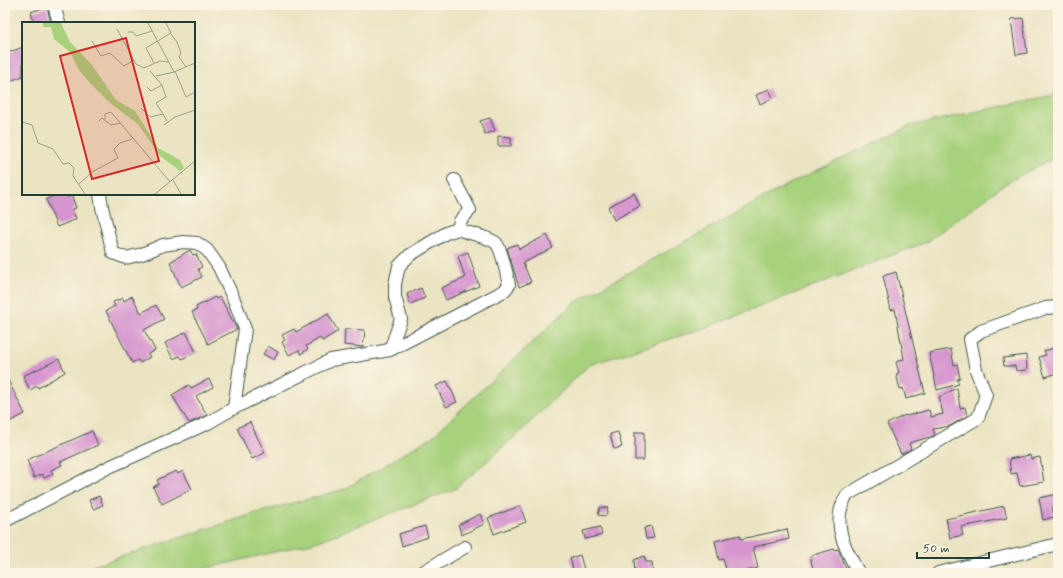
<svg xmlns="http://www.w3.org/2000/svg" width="1063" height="578" font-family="Mynerve,sans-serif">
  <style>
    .green { fill: #a8d17d; stroke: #648758 }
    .building { fill: #d695cf }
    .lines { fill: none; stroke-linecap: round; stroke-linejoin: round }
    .minor-casing { stroke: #3e5649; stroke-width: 14 }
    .minor { stroke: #fff; stroke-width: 12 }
    .inset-road { fill: none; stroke: #99a18a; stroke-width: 1 }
    .view { fill: #d62828; fill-opacity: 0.15; stroke: #d62828; stroke-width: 2 }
    .inset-edge { fill: none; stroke: #1f3d34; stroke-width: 2 }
  </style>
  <rect width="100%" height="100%" fill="#fcf5e5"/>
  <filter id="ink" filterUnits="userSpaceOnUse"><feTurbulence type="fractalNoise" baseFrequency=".025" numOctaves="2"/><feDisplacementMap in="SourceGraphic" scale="8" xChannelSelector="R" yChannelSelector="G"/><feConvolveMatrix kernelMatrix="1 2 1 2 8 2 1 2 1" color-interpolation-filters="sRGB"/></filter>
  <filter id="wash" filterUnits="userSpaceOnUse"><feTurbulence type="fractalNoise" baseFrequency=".012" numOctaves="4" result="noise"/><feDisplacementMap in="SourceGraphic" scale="16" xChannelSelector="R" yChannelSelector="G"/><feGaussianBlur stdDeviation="0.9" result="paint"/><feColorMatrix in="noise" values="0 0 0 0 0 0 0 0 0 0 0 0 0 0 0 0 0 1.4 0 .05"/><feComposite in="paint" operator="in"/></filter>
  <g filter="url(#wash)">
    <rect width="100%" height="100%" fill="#ebe4c3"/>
    <path class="green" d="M1058,94V157L1043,163L1005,184L926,242L708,327L589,365L518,434L455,489L316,542L187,573H80L93,566L256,513L345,489L433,436L574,303L787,185L909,126Z"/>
    <g id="blocks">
      <path class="building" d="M47,7L51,23H34L31,12Z
        M1023,18L1027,53L1016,55L1011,19Z
        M23,47V76L5,83V54Z
        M769,89L773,98L760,104L756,95Z
        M490,118L495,131L485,134L480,121Z
        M498,136L511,137V146H498Z
        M634,193L640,206L614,220L608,207Z
        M58,194H66L67,197L72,196L76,208L72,209L76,219L57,227L46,199Z
        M547,235L553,248L523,263L531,282L519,287L507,248L517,244L519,249Z
        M190,250L193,255L196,254L202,267L198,269L202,277L181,287L170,262Z
        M468,252L479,286L446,300L441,288L465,278L458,256Z
        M896,272L925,393L906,399L903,388L900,389L896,374L899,373L896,362L904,359L895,309L891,310L883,276Z
        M421,288L425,298L410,304L407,294Z
        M132,296L141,313L156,305L164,319L144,330L155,350L148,354L150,357L140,363L138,360L132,363L106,311L115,306L113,302L123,298L124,301Z
        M215,297L216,299L220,297L237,329L208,344L192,312L197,310L196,307Z
        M328,314L338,331L322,341L320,338L306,346L308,349L301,354L299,350L289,355L282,342L285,340L282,335L294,329L296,332Z
        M345,329L365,330L363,347L344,345Z
        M186,332L196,352L182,359L180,356L173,359L165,343Z
        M268,346L278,352L274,360L263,354Z
        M1058,347V373L1045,377L1039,357L1046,355L1044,351Z
        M951,349L954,365L957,364L960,378L957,379L959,384L937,390L929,353Z
        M1026,355L1027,370L1016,371L1015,366H1004L1003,358Z
        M59,359L65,372L38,388L37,386L30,390L23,376Z
        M5,374L25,414L5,424Z
        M209,379L213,387L196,396L207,415L189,423L172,395L189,385L191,388Z
        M447,381L457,402L446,407L436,386Z
        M957,388L960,408L965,407L967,416L950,426L933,429L935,435L930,437L909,443L911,449L901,454L887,424L905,415L906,416L929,410L931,417L943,414L939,397Z
        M250,422L265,453L252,459L237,428Z
        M92,431L98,445L60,462L62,465L51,470L53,474L44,478L42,474L34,478L27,460Z
        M618,432L622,447L614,449L610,434Z
        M635,432H644V460H635Z
        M1030,455L1031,459L1040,457L1044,482L1020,486L1017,473L1011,474L1009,459Z
        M176,471L178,474L183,471L192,489L162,504L153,487L159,484L157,480Z
        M1058,494V506L1052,507L1054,517L1043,520L1039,498Z
        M99,496L103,505L93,509L89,500Z
        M520,506L526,522L494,534L488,518Z
        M1004,506L1007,518L961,527L963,535L950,538L946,519Z
        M600,507L608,508L606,516L598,515Z
        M480,514L484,524L462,535L458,525Z
        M425,526L428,537L402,546L399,534Z
        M651,526L654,538L646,539L644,528Z
        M600,527L602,535L585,539L583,531Z
        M787,529L789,539L753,547L758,568L737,573H727L723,559L719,560L715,541L740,535L741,539Z
        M834,549V550L838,549L847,571L836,573H814L810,556Z
        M580,555L585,573H574L570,558Z
        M644,556L646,562H652L653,573H635L634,560Z"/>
    </g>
  </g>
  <g filter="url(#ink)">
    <use href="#blocks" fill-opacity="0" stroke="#3e5649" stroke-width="1"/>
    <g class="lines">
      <g class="minor-casing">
        <path id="minor" d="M54,5L59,23
          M100,194L102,207L113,253L126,258L142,254L163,245L183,242L197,243L207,250L219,267L235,302L245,329L234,408
          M390,350L401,319L395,297V284L399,266L410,255L446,233L458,229L460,221L470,210L454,180
          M5,521L109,467L208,423L234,408L331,360L390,350L504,291L509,285C507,276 502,249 496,243C490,237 466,233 458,229
          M421,573L465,547
          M859,573C845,549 830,522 847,495L978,418L986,395L976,370L970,339L981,331L1046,308L1058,307
          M938,573L1058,544"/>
      </g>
      <use href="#minor" class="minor"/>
    </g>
  </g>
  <g transform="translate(22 22)">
    <rect width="173" height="173" fill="#ebe4c3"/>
    <path d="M21,1H39L48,20L70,43L94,78L113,89L136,126L158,138L162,146L158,149L138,134L116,102L88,81L67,60L57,48L48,30L32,17L29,5H21Z" fill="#a8d17d"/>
    <path class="inset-road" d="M126,1L152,50L173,41M95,7L114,42L122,46L138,39L146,40M106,10H111L114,14L130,9M149,12L155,20L159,31L157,35L164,45M70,19L79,34L88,31L102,44L112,38M132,41L124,26L149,11L144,1M128,49L140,63M153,49L164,75L173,70M134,54L152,50M125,65L129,69L140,63L144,75L134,81L141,92M119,86L128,95L141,92L145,99M83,97V92L89,90L148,160M77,99L80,96L89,103L99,101M0,100L10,103L16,121L31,127L41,142L47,141L52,146L51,154L63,172M142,103L153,95L173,88M151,158L159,172M57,162L70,150L96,136L92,127L98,121L110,117M133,172L173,139"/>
    <path class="view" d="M104,16L137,139L70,157L38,34Z"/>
    <rect width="173" height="173" class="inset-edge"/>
  </g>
  <rect width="1063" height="578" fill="none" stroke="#fcf5e5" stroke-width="20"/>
  <path d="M917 552v6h72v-6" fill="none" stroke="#1f3d34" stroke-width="2"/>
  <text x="923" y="552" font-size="12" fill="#1f3d34" stroke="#fcf5e5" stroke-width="3" paint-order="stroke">50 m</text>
</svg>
